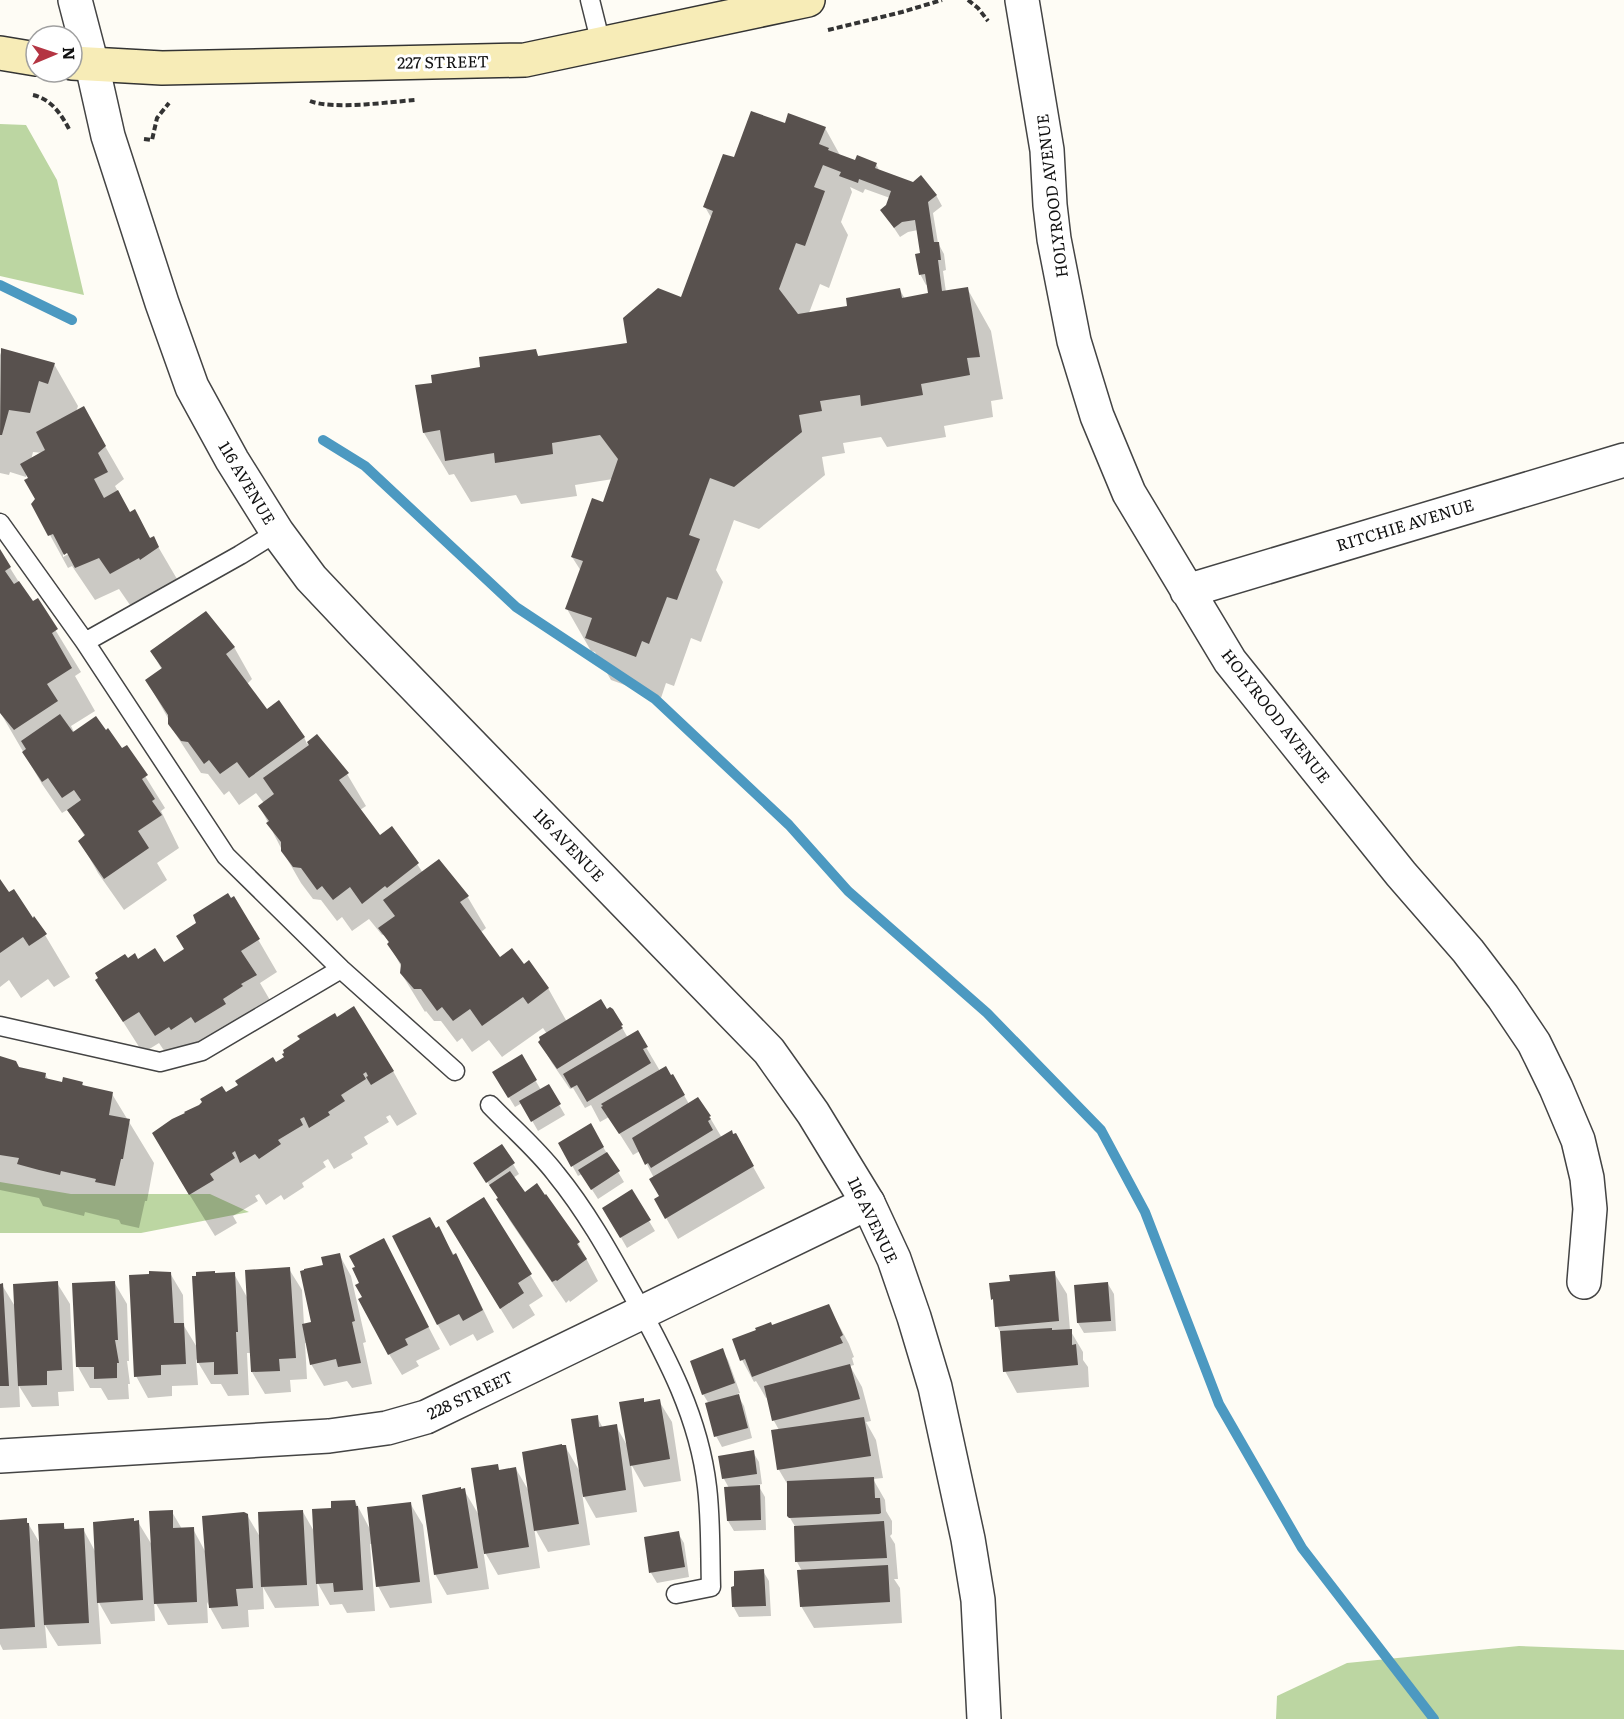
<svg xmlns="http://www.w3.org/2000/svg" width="1624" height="1719" font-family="Literata,serif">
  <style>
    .forest { fill: #bcd6a2 }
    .shadow { fill: #0003; fill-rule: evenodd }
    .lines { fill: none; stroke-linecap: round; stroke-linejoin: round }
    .stream { stroke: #4c99c1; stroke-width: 10 }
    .building { fill: #58514e; fill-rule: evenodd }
    .service-casing { stroke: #444; stroke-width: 21 }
    .minor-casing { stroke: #444; stroke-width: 36 }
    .tertiary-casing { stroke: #444; stroke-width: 36 }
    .secondary-casing { stroke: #333; stroke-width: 36 }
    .path { stroke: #333; stroke-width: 4; stroke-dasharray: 6 3; stroke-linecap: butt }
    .service { stroke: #fff; stroke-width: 18 }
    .minor { stroke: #fff; stroke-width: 33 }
    .tertiary { stroke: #fff; stroke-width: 33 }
    .secondary { stroke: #f7ecb7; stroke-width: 33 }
    .labels { text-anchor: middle; stroke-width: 6; stroke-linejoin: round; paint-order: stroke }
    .street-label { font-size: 16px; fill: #111; stroke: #fff }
  </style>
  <rect width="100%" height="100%" fill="#fefcf5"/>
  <path class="forest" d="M0,124L26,125L57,180L84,295L0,276Z
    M0,1182L71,1194H210L249,1212L141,1233H0Z
    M1519,1646L1624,1650V1719H1276L1277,1696L1347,1663Z"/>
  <path class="shadow" d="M786,125L825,128L841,157L856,162L876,164L880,172L936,195L942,206L933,213L938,243L944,254L946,270L943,271L946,292L967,288L991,331L1003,399L991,401L993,417L944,426L946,437L887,447L881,437L843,443L845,453L822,457L825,475L759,529L734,520L716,570L723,582L701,642L691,638L674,686L666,683L661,698L611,680L595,652L591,651L567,609L581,571L572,557L603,504L613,479L575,485L577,496L521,504L516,495L471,502L454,474L449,475L424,433L434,384L535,350L539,357L628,344L682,299L712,219L705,207L734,159ZM850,187L863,193L865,189L890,198L887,206L882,210L900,237L908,232L918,230L922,255L920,274L926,285L928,284L931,295L905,299L900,290L849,307L809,313L820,284L829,288L848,235L841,222L852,192Z
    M2,350L54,364L78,406L76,412L83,408L124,479L115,486L130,514L151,539L153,538L177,579L160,591L130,605L119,589L95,600L72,566L68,568L33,504L37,499L31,478L27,473L26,477L10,472L9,475L0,473V355ZM33,452L43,453L31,460ZM73,548L74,551L63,557V554Z
    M0,552L32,603L37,600L81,672L75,676L95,711L71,726L74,732L122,750L127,747L165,808L161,811L179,848L157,863L167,880L124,910L98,873L80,841L85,837L77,823L67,810L62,813L42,784L0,712Z
    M234,647L252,679L247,684L267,711L304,737L307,744L317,736L347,774L366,806L360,810L380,837L417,864L423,873L467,896L486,928L480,933L500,959L524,966L548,988L567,1022L612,1010L628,1038L637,1032L660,1071L670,1077L673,1076L689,1104L709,1116L722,1138L747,1156L765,1188L678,1239L656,1200L661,1196L654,1178L640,1151L633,1155L609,1117L600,1122L591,1105L585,1108L573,1088L570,1089L552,1063L540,1042L547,1034L543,1028L502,1057L489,1040L472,1052L462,1038L457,1042L441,1021H434L426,1011L425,1012L401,973L402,968L384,934L382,935L369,919L352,931L342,917L337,921L321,900L313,899L301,883L282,850L260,807L264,803L256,793L239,805L229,791L224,795L208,774L201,773L169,724V720L147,681L162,670L152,652Z
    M0,882L45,935L70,977L54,987L48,979L21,998L9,980L0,987Z
    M234,898L277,972L260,983L274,1007L243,1037L215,1054L211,1048L175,1067L159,1043L143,1053L97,981L127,960L163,964L185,950Z
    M521,1056L541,1090L548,1086L565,1115L538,1131L522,1103L515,1107L494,1073Z
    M0,1058L18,1068L45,1074L49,1081L63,1084L82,1083L85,1088L112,1094L154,1163L147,1201H145L139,1228L121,1224L119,1220L101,1216L85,1212L84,1216L43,1206L39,1198L0,1190Z
    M275,1064L393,1071L417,1114L397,1126L390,1115L386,1117L389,1122L364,1137L368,1144L351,1154L353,1158L334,1169L328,1159L323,1162L326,1167L302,1183L304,1187L284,1200L281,1195L266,1205L259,1194L255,1196L258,1201L233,1216L237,1223L215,1236L178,1176L225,1094Z
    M590,1125L624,1182L598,1199L582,1174L578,1176L560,1144Z
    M513,1164L519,1174L513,1178L525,1194L578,1243L598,1281L570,1302L569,1300L566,1303L510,1221L494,1191L481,1174Z
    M631,1191L655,1231L627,1248L604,1208Z
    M484,1200L543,1296L529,1305L535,1315L513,1329L460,1243Z
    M438,1229L467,1276L494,1332L477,1341L473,1334L450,1346L438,1325Z
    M383,1240L440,1349L416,1361L419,1366L402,1375L389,1354L364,1298L357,1267Z
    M339,1254L351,1276L366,1342L363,1343L372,1384L352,1388L347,1381L324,1386L311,1364L307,1343H305L307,1379L290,1380L291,1392L265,1394L252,1372L251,1353H247L249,1395L228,1396L221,1384H211L196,1359L198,1385L172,1386V1396L148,1398L136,1376L170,1273L183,1295L184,1326L198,1349L234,1274L248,1299L289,1269L302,1290L304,1325L313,1324L324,1266Z
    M1054,1273L1067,1294L1070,1330L1083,1352V1360L1088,1367L1089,1387L1017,1393L1005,1371L1002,1335L997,1326L991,1284L1011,1283Z
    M114,1282L127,1304L129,1361H127L130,1384H128L129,1399L108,1400L101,1388H90L78,1367Z
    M57,1283L70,1304L74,1391L58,1392L59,1406L32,1407L19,1386L20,1407L0,1408V1285H2L16,1308Z
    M1108,1284L1114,1294L1116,1331L1084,1333L1078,1323L1075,1286Z
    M828,1305L849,1344L854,1357L852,1358L854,1365L850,1366L862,1387L871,1421L866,1422L876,1440L883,1478L873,1479L885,1500L886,1511L892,1521V1534L890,1536L895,1544L898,1579H894L900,1588L902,1623L814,1628L801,1606L802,1571L797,1562L796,1528L790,1518L789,1487L779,1470L773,1431L779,1430L774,1421L768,1397L766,1398L756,1381L754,1382L742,1360L734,1340Z
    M722,1350L728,1360L740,1393L737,1394L744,1406L752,1438L722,1447L716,1436L709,1404L703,1394Z
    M643,1400L645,1404L659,1401L672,1422L681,1481L644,1487L631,1464L637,1512L596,1518L582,1493L590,1545L548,1552L534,1527L540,1568L498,1575L483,1549L489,1589L447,1595L435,1574L461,1490H464L480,1517L497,1465L500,1471L516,1469L530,1493L565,1446L580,1472L597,1417L603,1428L616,1426L628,1447Z
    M753,1452L759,1462L762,1484L758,1485L765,1497L766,1530L734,1531L728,1521L729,1488L724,1479L720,1457Z
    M355,1501L372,1533L410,1503L423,1525L432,1603L390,1608L378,1586L373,1544H370L375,1611L347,1613L342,1604L330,1605L317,1582L319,1606L275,1608L263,1587L264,1609L248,1610L249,1627L222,1629L207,1602L208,1623L168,1625L154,1600L155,1621L111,1624L98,1601L101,1644L58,1646L45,1625L47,1648L3,1650L0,1644V1534L26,1520L41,1545L63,1524L66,1530L83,1529L96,1553L134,1522H138L152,1545L172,1512L182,1529H193L206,1553L247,1515L260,1537L303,1512L315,1533L333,1509Z
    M678,1533L684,1543L689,1577L657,1583L651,1573Z
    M763,1571L769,1581L771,1616L739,1617L733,1606Z"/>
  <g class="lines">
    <path class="stream" d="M0,285L72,320
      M323,440L365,466L516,607L655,699L789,825L848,891L987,1013L1101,1130L1145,1212L1219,1404L1302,1548L1434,1719"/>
  </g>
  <path class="building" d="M751,111L785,123L788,113L826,127L819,144L829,148L828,150L855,160L857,155L877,163L875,168L913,182L921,175L937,195L928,202L934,242H939L941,260H938L942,291L968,287L980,357L967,358L970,375L921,384L923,395L861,406L860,395L820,401L822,411L799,415L802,432L734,487L710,478L689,535L700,539L677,600L667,597L649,644L642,641L636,657L585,638L592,618L565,609L583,561L571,557L592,498L603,502L618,459L600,435L552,443L553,454L495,463L494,453L445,461L440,430L423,433L415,385L432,383L431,375L480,367L479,357L536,349L538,356L627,343L623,318L658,288L681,297L713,211L703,207L723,154L734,157ZM823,165L841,172L839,176L858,183L859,179L891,191L886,205L880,210L894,228L902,222L915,220L920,253L915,254L919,275L925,274L928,293L902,298L900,288L846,298L847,306L798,314L779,289L796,243L805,246L825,191L814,187Z
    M1,348L55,363L48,384L39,381L30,413L9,410L2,435H0Z
    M84,406L106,446L98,453L108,472L94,479L104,498L118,490L130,512L135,509L150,538L154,536L159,547L140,560L139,558L110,574L99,558L75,568L67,553L64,555L53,534L48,536L31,504L35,499L24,480L28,478L20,464L45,450L36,432Z
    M0,549L11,567L5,571L14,584L19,581L33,601L38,598L58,629L52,633L72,668L47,684L58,701L14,730L0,713Z
    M206,611L235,647L226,654L267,709L279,700L305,737L249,778L237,762L220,774L209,760L204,764L188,742L181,741L168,724V715L145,680L162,668L150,651Z
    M60,714L73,732L96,716L106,730L108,728L122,748L127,745L148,775L142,779L155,799L152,801L162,815L138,831L149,848L104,879L78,841L85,835L67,810L81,800L74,790L62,798L48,778L42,782L22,752L26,749L21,741Z
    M317,734L349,773L339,780L380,835L392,826L419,863L387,888L385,886L362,904L350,887L333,900L322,886L317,890L301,868L293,867L281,851V842L266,823L269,821L258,806L274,794L263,778L309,745L307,742Z
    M439,859L469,896L460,902L500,957L512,948L524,964L529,960L549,988L528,1004L523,997L482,1026L470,1009L453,1021L442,1007L437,1011L421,989H414L400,973L401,964L387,944L389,942L378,928L395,916L383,900Z
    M0,879L9,892L14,889L33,918L34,916L47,934L29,946L23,937L0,953Z
    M228,893L231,898L234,896L260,939L241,951L257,975L241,984L243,986L223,999L226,1004L195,1023L191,1017L171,1030L169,1027L155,1036L139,1012L123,1022L95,980L98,978L95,973L125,954L128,958L135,953L138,959L155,948L164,962L184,949L176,936L196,923L193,915Z
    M601,999L607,1009L610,1007L613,1009L623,1025L621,1026L623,1028L557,1069L538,1042L540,1040L539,1037Z
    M354,1006L394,1071L371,1085L366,1077L368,1076L366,1072L363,1074L366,1079L341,1095L345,1101L328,1112L330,1115L309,1128L304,1117L300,1119L303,1125L278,1140L281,1144L259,1159L255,1154L240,1163L235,1151L232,1153L235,1158L210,1174L214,1180L189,1195L152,1133L172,1119L185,1113L184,1112L199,1105L202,1102L200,1099L222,1086L226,1092L238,1085L235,1081L273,1057L276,1062L284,1057L282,1054L284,1053L283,1050L300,1039L297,1036L335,1013L337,1017Z
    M638,1030L648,1047L643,1049L651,1063L587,1102L577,1085L571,1088L563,1074Z
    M522,1054L537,1080L508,1098L492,1072Z
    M0,1056L16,1061L19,1067L46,1073L45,1078L62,1082L63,1077L83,1082L82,1085L113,1092L109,1115L130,1119L123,1159H121L115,1186L95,1182L96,1179L61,1171L60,1175L39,1170L17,1164L19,1158L0,1155Z
    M666,1066L671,1075L673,1074L685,1095L619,1134L601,1107L603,1106L601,1104Z
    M549,1084L561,1104L531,1122L519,1101Z
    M698,1097L711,1116L709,1117L711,1119L708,1121L713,1130L651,1168L648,1163L645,1165L632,1138Z
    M591,1123L604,1147L571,1167L558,1143Z
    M732,1130L733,1134L736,1133L754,1166L665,1219L654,1199L659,1196L649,1179Z
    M502,1144L515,1163L486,1183L473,1163Z
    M607,1152L620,1171L591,1190L578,1170Z
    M510,1171L525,1192L537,1183L545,1195L546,1194L580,1242L577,1244L587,1259L557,1281L556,1280L552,1282L496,1199L498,1198L489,1185Z
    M632,1189L651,1220L620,1238L602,1208Z
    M484,1197L532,1274L518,1283L524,1293L500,1309L446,1221Z
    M430,1217L436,1228L439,1226L453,1255L456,1253L483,1310L463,1321L459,1314L437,1325L392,1236Z
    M384,1238L429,1327L405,1339L408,1345L388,1355L358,1299L362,1297L355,1285L359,1283L352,1268L355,1267L349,1256Z
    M340,1253L355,1321L352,1322L361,1363L338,1367L336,1359L310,1365L302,1324L311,1322L300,1271L304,1270V1269L323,1265L321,1257Z
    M290,1267L296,1358L279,1359L280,1371L251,1372L245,1270Z
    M149,1271L171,1272L174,1323H184L186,1364L161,1365V1375L134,1377L129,1275L149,1274Z
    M215,1271V1273L235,1272L238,1332H236L238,1374L214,1375V1362L197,1363L192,1276H196V1272Z
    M1055,1271L1059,1321L995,1327L993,1299L991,1300L989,1283L1010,1281L1009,1275Z
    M58,1281L62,1370L47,1371V1385L18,1386L13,1284Z
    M115,1281L118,1340H115L119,1363H117V1378L94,1379V1367H76L72,1283Z
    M1108,1282L1111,1321L1077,1323L1074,1285Z
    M3,1283L9,1386H0V1284Z
    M829,1304L843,1335L840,1337L843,1343L752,1377L745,1359L740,1361L732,1339L756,1330L755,1328L771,1322L772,1325Z
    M1052,1328V1330L1072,1329V1345L1076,1344L1078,1365L1003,1372L1000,1331Z
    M723,1348L735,1383L702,1395L690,1361Z
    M850,1364L860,1399L772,1421L764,1386Z
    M739,1394L748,1428L714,1437L705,1403Z
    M644,1398V1402L660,1399L670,1459L630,1466L619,1402Z
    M598,1415L599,1427L617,1424L626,1490L583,1497L571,1419Z
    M864,1417L871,1456L777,1470L771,1430Z
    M562,1444V1445H566L579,1524L534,1531L522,1452Z
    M754,1450L757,1474L722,1479L718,1456Z
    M498,1464L499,1470L516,1467L529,1547L484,1554L471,1468Z
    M874,1477L875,1498H880L881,1513L879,1514L789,1518L787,1516V1481Z
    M760,1485L761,1520L727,1521L724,1487Z
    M461,1487V1489L465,1488L478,1568L434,1575L422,1495Z
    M355,1500L356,1506H358L363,1590L334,1592L333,1583L316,1584L312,1509L331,1508V1501Z
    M411,1502L420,1582L376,1587L367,1507Z
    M173,1510V1528L194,1527L197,1602L154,1604L149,1511Z
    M303,1510L307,1585L261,1587L258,1512Z
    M244,1512L248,1514L253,1588L236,1589L238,1606L209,1608L202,1516Z
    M27,1518V1523H29L35,1627L0,1629V1520Z
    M134,1518V1521L139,1520L143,1600L97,1603L93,1522Z
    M884,1521L887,1558L795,1562L794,1526Z
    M64,1523V1529L84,1528L89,1623L44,1625L38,1524Z
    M679,1531L685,1567L649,1573L644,1537Z
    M888,1565L890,1602L800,1607L797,1570Z
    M764,1569L766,1606L732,1607L731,1587L734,1586V1571Z"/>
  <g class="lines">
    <g class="service-casing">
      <path id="service" d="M590,0L601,44
        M0,523L85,642
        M277,532L240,555L85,642L226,856L341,969L455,1071
        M0,1026L160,1062L202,1051L341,969
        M490,1105C512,1128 537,1149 556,1174C587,1212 610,1254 634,1297C667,1358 699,1417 707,1487C711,1520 710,1554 711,1587L676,1594"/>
    </g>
    <g class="minor-casing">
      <path id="minor" d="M75,0L92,65
        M1022,0L1047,150L1050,205L1054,239L1074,341L1097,416L1129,493L1230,661L1401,874L1468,951L1503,997L1534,1043L1556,1088L1578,1140L1587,1178L1590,1209L1584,1282
        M1187,591L1624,460
        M0,1456L329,1436L387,1428L426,1417L868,1203"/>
    </g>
    <g class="tertiary-casing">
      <path id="tertiary" d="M92,65L108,136L162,303L192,387L232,460L277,532L311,578L362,632L769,1051L813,1113L868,1203L894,1259L914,1317L935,1387L968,1539L978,1600L984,1719"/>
    </g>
    <g class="secondary-casing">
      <path id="secondary" d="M0,53L36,59
        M72,63L162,68L525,60L808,0"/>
    </g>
    <path class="path" d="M968,0L978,8L988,21
      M828,30L902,12L942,0
      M33,95C51,99 61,114 69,129
      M310,101C333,110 389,102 415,100
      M144,139L152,140L157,118L169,103"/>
    <use href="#service" class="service"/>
    <use href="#minor" class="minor"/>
    <use href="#tertiary" class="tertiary"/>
    <use href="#secondary" class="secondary"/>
  </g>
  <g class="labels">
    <g class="street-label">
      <text transform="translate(443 62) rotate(-1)" y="6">227 STREET</text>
      <text transform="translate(1052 196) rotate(-97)" y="6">HOLYROOD AVENUE</text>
      <text transform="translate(247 483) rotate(59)" y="6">116 AVENUE</text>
      <text transform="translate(1405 525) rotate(-17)" y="6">RITCHIE AVENUE</text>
      <text transform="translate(1276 716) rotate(52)" y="6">HOLYROOD AVENUE</text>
      <text transform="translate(569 845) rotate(46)" y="6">116 AVENUE</text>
      <text transform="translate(873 1220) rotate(64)" y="6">116 AVENUE</text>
      <text transform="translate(470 1395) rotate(-25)" y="6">228 STREET</text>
    </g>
  </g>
  <g transform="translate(54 54) rotate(88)"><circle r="28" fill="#ffffff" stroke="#a0a0a0" stroke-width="1.5"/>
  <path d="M0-4.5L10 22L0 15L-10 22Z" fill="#b43543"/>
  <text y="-9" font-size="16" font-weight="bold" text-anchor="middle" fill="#111111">N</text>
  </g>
</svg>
